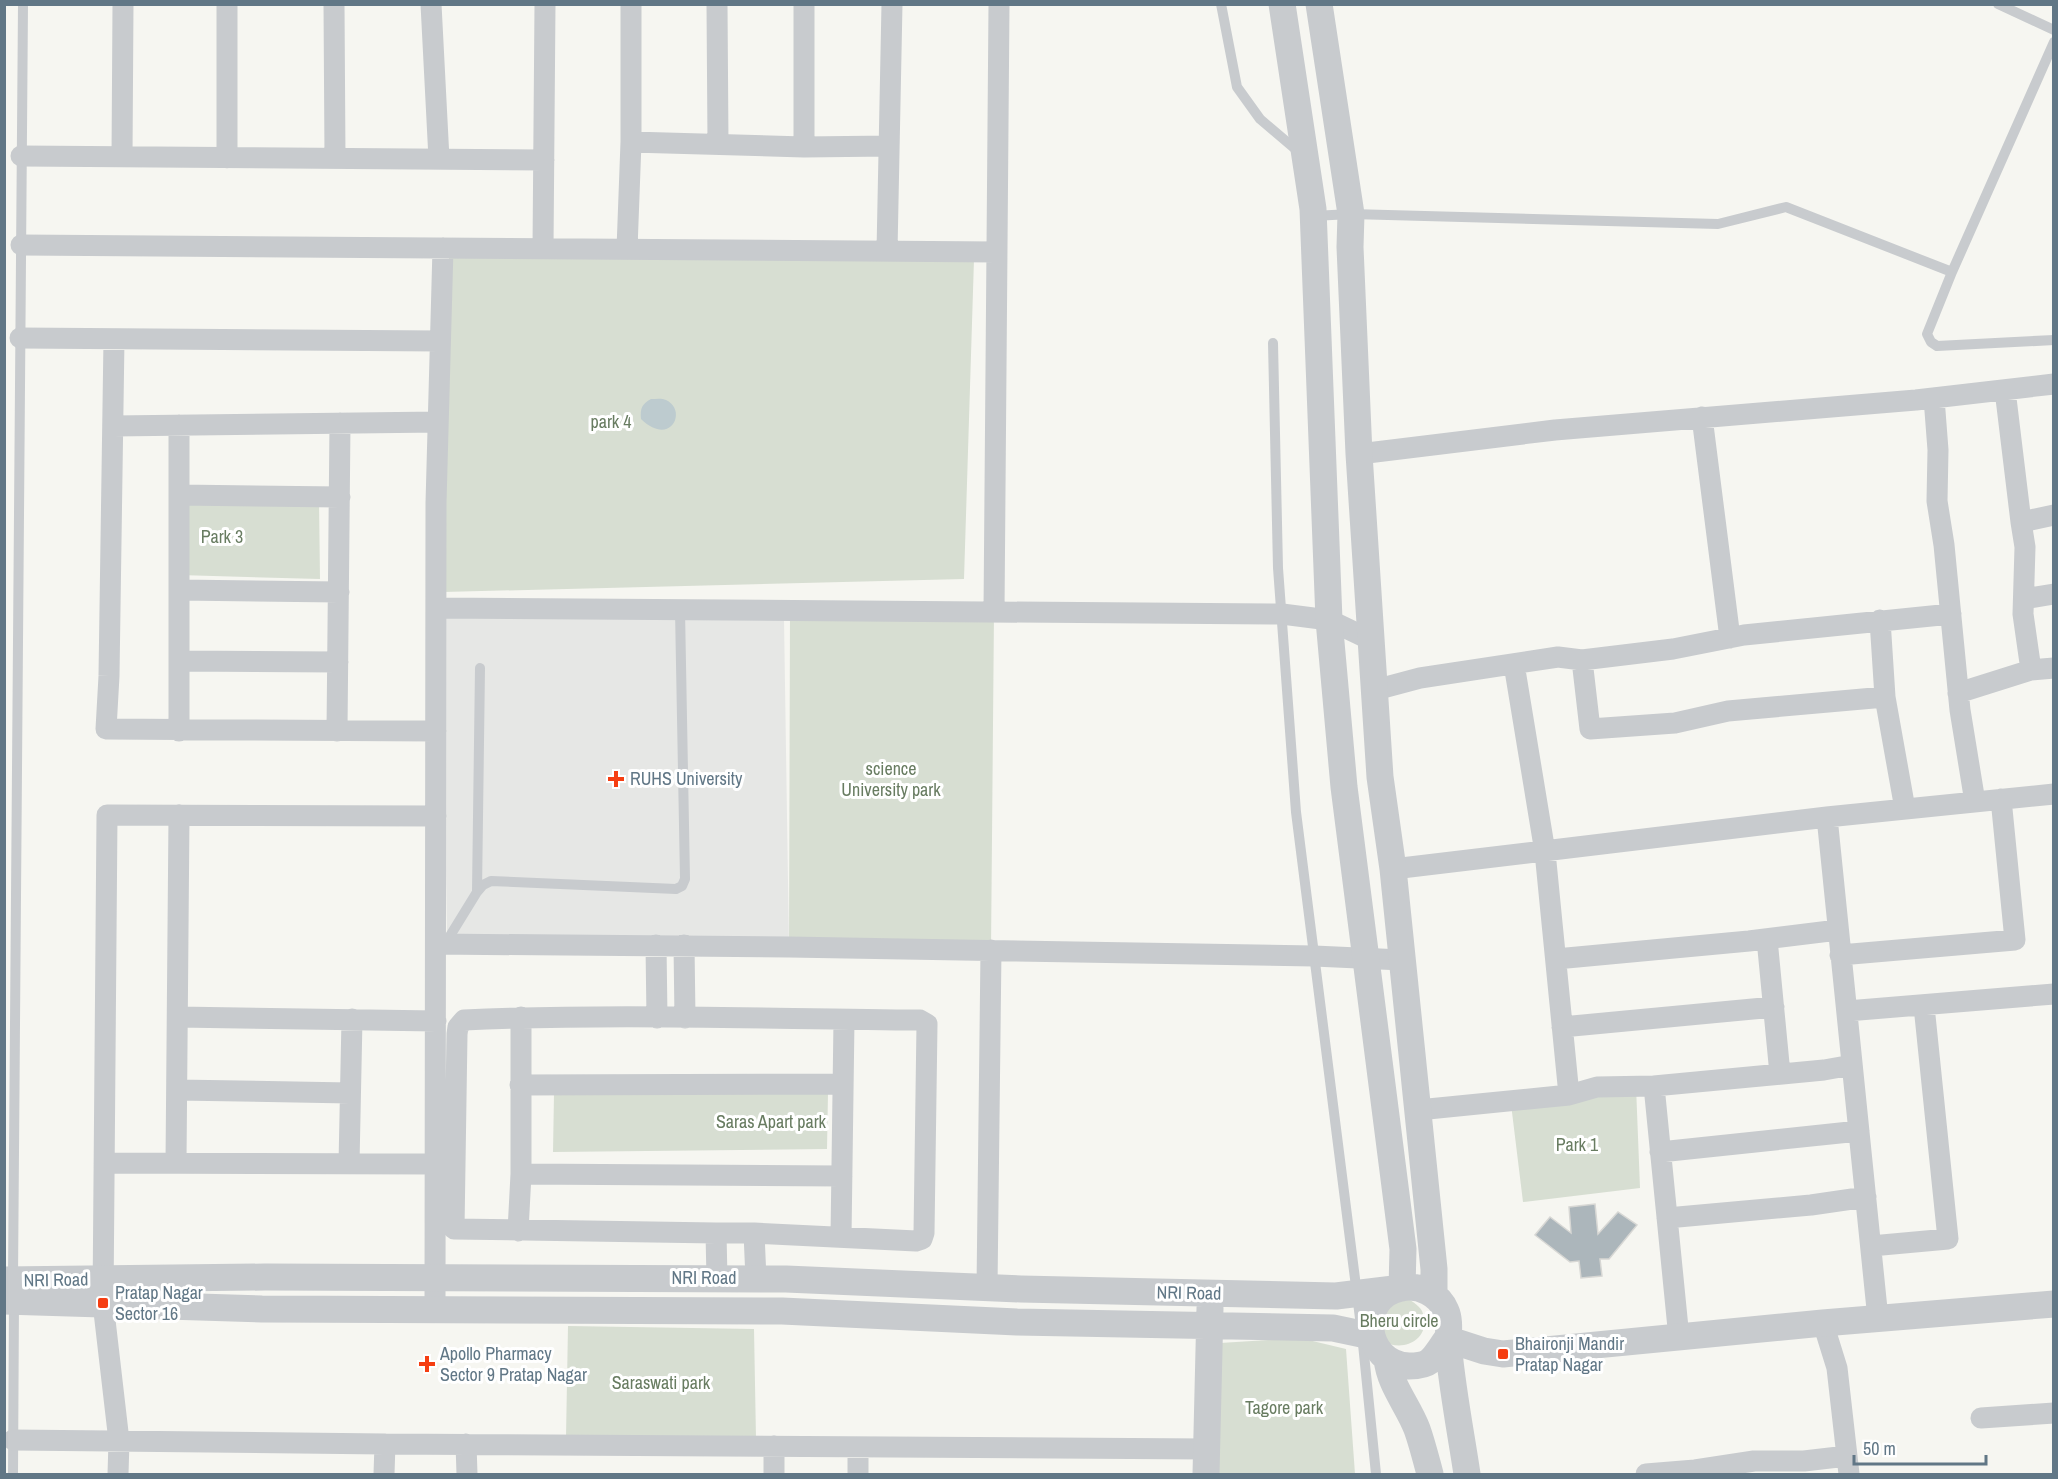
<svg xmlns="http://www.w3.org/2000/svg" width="2058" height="1479" font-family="'Archivo Narrow',sans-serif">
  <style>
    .built { fill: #e6e7e5 }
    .green { fill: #d7ded2 }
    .water { fill: #bdcbcf }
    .building { fill: #acb6bb; stroke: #d7d7d4; stroke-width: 1.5 }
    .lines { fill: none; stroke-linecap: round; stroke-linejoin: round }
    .service { stroke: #c8cbce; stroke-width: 10 }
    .minor { stroke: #c8cbce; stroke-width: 21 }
    .tertiary { stroke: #c8cbce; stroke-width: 27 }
    .poi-dot { fill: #f53e12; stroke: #fff; stroke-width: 2 }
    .labels { text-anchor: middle; stroke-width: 6; stroke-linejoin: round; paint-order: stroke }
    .park-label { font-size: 18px; fill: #687c61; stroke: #fff }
    .poi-label { font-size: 18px; fill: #617786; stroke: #fff; text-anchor: start }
    .street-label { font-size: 18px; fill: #617786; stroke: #fff }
  </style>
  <rect width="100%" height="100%" fill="#f6f6f1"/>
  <path class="built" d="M442,617L784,619L789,947L447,939Z"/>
  <path class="green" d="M449,257L974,259L964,579L443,592Z
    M183,498L319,500L320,579L179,575Z
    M790,611L994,612L991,950L789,947Z
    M1636,1086L1640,1188L1523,1202L1511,1104Z
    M828,1093L827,1149L553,1152L554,1094Z
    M1404,1296C1410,1300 1419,1305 1422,1311C1433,1337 1405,1354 1383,1341L1376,1312Z
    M568,1326L754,1329L756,1439L566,1437Z
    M1300,1338L1346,1349L1355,1474H1217L1220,1343Z"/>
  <path class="water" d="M651,399C656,399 662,398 666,400C688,410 671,448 641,419C640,408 642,404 651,399Z"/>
  <path class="building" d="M1595,1204L1598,1234L1618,1212L1637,1225L1609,1259H1600L1602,1276L1581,1278L1579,1261L1570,1262L1535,1235L1550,1217L1571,1233L1569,1207Z"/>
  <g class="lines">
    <path class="service" d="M1221,4L1237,87L1260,119L1300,153
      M1998,4L2054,30
      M1313,216L1351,214L1718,224L1786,207L1952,272L2054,42
      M1952,272L1927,334L1931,342L1937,346L2054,340
      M1273,343L1278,568L1296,812L1362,1334L1376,1474
      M477,892L480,668
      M445,944L477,892L483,885L491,881L676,889L682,886L685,879L680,610
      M13,1279L23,4
      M13,1474L14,1301"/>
    <path class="minor" d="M334,4L335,158
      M431,4L439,159
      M631,4V142
      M717,4L718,144
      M804,4V147L889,146
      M21,156L544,160
      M122,157L123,4
      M227,158V4
      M21,245L997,252
      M543,248L545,4
      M627,249L631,142L804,147
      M887,251L892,4
      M20,338L440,341
      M114,339L109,676L106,729L436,731
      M2005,390L2021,522L2054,515
      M1934,398L1938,450L1937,501L1944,545L1960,710L1975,802
      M1702,417L1730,638
      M113,426L438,422
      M1359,454L1555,430L1916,400L2054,384
      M179,495L340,497
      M179,590L339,592
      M2024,599L2054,594
      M436,608L1282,614L1329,620L1371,640
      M994,612L999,4
      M1582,660L1590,729L1675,723L1728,711L1885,697L1880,620
      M179,661L338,662
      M2031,670L2054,668
      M1375,690L1420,678L1558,657L1582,660L1673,649L1744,635L1951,614
      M1958,693L2031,670L2023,614L2025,547L2021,522
      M1885,697L1905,809
      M179,731V425
      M337,731L340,423
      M1827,817L1878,1319
      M1393,869L1827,817L2054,794
      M1767,939L1780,1074
      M436,944L789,947L1314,956L1402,960
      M656,945L657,1018
      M684,945L685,1018
      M1840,955L2015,940L2001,799
      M1556,959L1749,941L1838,930
      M1847,1011L2054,994
      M178,1017L436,1021
      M1562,1027L1774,1007
      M520,1085L843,1084
      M177,1090L350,1093
      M1569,1095L1597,1087L1654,1086
      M1418,1110L1569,1095L1545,852L1514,664
      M1660,1152L1859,1131
      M104,1163L436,1164
      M176,1163L179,815
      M349,1164L352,1019
      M521,1174L842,1176
      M1667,1218L1811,1205L1866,1197
      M518,1231L521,1174V1017
      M716,1233H754
      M841,1237L844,1020
      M1871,1246L1948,1239L1924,1006
      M717,1279L716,1233L454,1229L457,1034L458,1027L464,1020C615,1013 768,1019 920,1020L927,1024L924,1233L922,1239L916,1241L754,1233L756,1279
      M987,1288L991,950
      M435,1310L436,503L443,248
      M1823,1323L1837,1368L1849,1474
      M1679,1338L1654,1086L1824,1070L1852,1065
      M1981,1418L2054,1413
      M13,1440L385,1444L1207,1449
      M466,1444L467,1474
      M118,1474L119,1441L103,1303L107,815L436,816
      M384,1474L385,1444
      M774,1474V1446
      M858,1474V1447
      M1646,1474L1695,1470L1754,1461H1804L1847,1456"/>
    <path class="tertiary" d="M1282,4L1313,209L1329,620L1344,787L1403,1249L1402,1288
      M1319,4L1351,214L1350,247L1359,454L1380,777L1393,869L1434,1269V1295
      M4,1280L265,1277L786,1279L1021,1289L1336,1296L1402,1288
      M4,1301L262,1309L782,1311L1017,1322L1333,1328L1371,1336
      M1447,1339L1484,1351L1503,1354L1823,1323L2054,1304
      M1447,1339C1442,1345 1437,1355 1430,1361C1425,1365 1415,1366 1409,1366C1363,1364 1356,1297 1401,1288C1419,1284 1439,1294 1446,1311C1451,1322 1447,1340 1449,1352C1453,1393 1461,1434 1467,1474
      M1387,1359C1390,1386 1408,1405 1417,1429C1422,1443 1426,1459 1430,1474
      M1206,1474L1210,1308"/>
  </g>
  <g class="poi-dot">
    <path d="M613 770h6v6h6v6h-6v6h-6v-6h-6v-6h6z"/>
    <rect x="97" y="1297" width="12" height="12" rx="3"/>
    <rect x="1497" y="1348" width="12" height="12" rx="3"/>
    <path d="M424 1355h6v6h6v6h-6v6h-6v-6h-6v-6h6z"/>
  </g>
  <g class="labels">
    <g class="park-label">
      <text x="611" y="428">park 4</text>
      <text x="222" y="543">Park 3</text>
      <text x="891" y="775">science<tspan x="891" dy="21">University park</tspan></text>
      <text x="771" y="1128">Saras Apart park</text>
      <text x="1577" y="1151">Park 1</text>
      <text x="1399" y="1327">Bheru circle</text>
      <text x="661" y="1389">Saraswati park</text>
      <text x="1284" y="1414">Tagore park</text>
    </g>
    <g class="poi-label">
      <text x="630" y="785">RUHS University</text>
      <text x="115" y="1299">Pratap Nagar<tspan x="115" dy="21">Sector 16</tspan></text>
      <text x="1515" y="1350">Bhaironji Mandir<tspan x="1515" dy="21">Pratap Nagar</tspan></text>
      <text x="440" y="1360">Apollo Pharmacy<tspan x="440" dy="21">Sector 9 Pratap Nagar</tspan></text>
    </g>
    <g class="street-label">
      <text x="704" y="1284">NRI Road</text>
      <text transform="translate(56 1280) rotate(-1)" y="6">NRI Road</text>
      <text transform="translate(1189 1293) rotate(1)" y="6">NRI Road</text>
    </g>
  </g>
  <rect width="2058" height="1479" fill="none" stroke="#617786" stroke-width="12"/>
  <path d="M1854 1455v9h132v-9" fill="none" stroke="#617786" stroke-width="3"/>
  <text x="1863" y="1455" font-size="18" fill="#617786" stroke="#ffffff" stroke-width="4.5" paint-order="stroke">50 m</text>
</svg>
